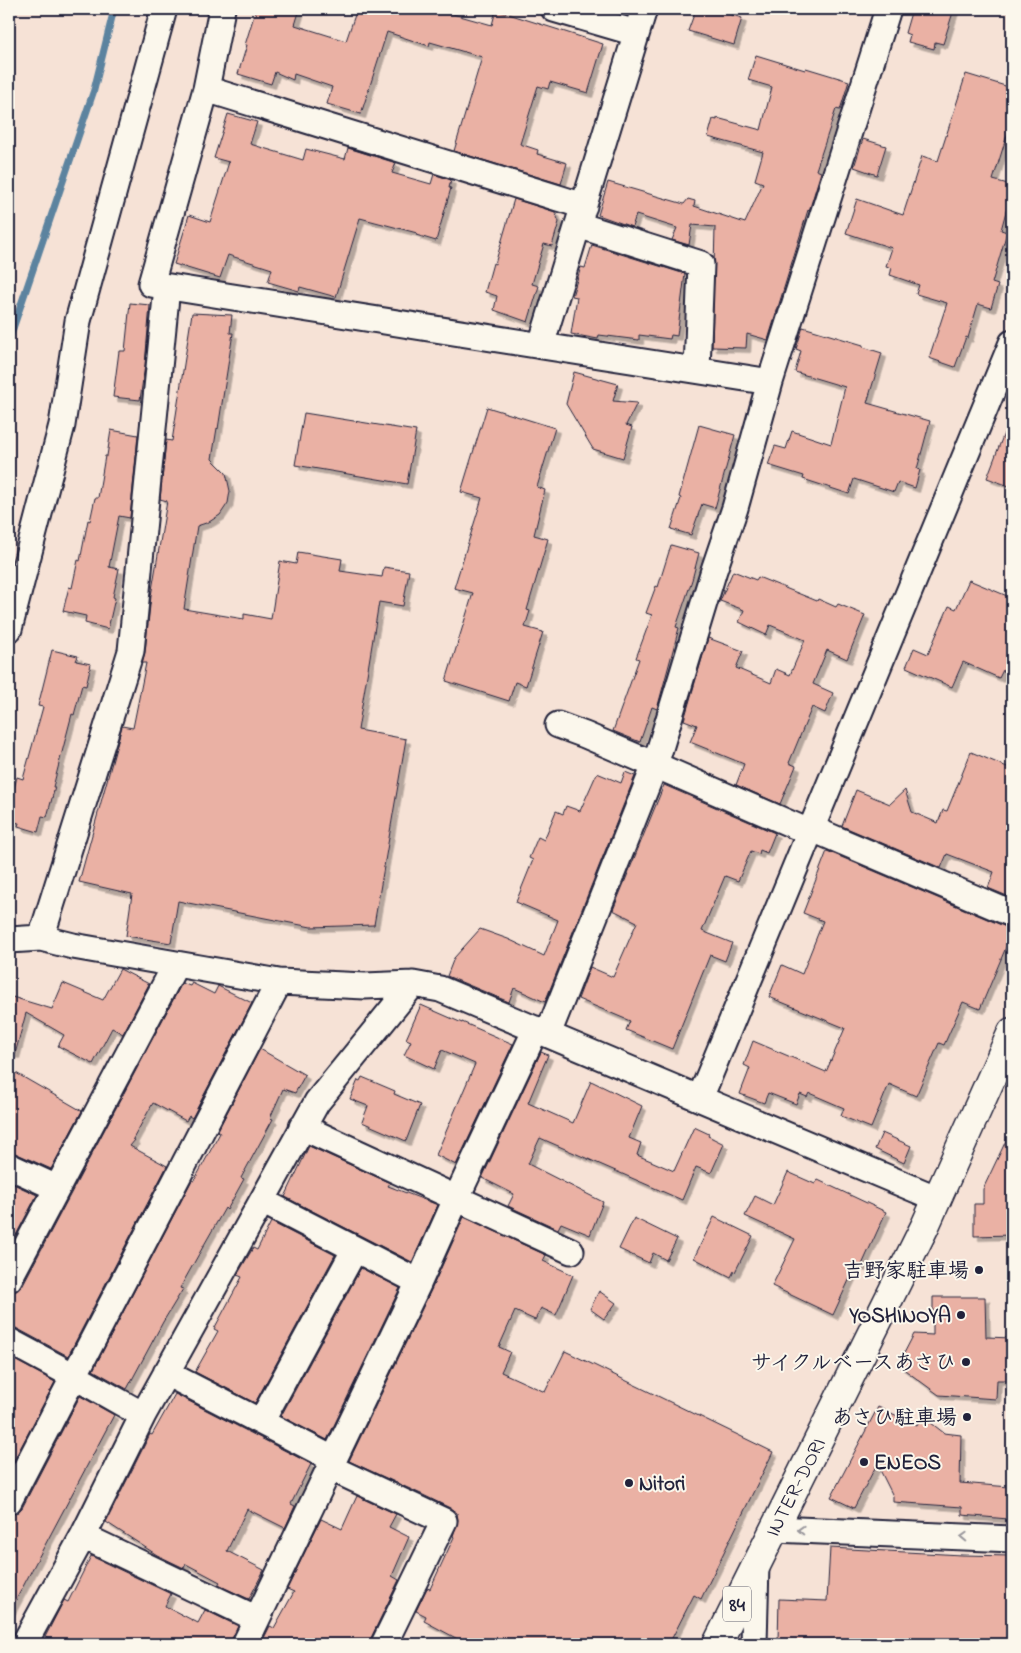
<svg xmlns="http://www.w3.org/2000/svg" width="1021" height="1653" font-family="'Indie Flower','Klee One',sans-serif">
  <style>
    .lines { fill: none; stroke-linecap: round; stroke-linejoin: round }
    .stream { stroke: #5c839f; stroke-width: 7 }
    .building { fill: #eab1a4; stroke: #22223b; filter: url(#shadow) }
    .minor-casing { stroke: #22223b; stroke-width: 29 }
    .major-casing { stroke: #22223b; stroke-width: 31 }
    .minor { stroke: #fbf7ec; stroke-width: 25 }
    .major { stroke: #fbf7ec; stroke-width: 28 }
    .oneway { stroke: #99979c }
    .poi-dot { fill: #22223b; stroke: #fbf7ec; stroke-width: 2 }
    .labels { text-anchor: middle; stroke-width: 4; stroke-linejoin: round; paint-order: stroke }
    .shield { fill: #fbf7ec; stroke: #636270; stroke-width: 1 }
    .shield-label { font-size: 20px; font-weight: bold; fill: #22223b }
    .poi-label { font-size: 21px; font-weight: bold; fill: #22223b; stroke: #fbf7ec; text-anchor: end }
    .street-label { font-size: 21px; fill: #22223b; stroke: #fbf7ec }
  </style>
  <defs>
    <filter id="shadow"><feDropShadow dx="4.5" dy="4.5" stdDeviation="0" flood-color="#0004"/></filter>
  </defs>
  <rect width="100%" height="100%" fill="#f6e2d6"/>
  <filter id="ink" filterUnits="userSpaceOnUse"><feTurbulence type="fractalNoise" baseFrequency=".02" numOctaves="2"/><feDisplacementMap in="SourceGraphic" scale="10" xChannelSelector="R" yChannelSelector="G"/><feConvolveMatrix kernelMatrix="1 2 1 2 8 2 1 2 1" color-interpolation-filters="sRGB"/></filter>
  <g filter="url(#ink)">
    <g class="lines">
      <path class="stream" d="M9,340L94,90L114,9"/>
    </g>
    <path class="building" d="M256,9H300L295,25L346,41L357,9H435L492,25L496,10L603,44L588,93L550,82L548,89L538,86L520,144L538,150L537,154L567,163L561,184L454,151L482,57L430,42L429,46L387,32L361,114L327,104L332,87L294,74L293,80L275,72L271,84L238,74L247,45H245Z
      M696,9H713L742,18L734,45L688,31Z
      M912,9H954L943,44L935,42L934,49L908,42L910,35L905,33Z
      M756,55L805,70L806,68L849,81L840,110L836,109L816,170L821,172L809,211L808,210L768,340L747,334L746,348L712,347L715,227L692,225L689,245L672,240L677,228L636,215L632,227L598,215L608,182L684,204L688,199L695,201L694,206L745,223L763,183L755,180L763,152L708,137L713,119L717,120V118L761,130L772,87L748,80Z
      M966,74L1012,88V119L993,180L1012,185V189L1001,230L1007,232L992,283L998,285L991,308L978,304L968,338L966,337L955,367L929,358L947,303L916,294L919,285L890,275L892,268L886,266L892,248L846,233L857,199L903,215L922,156L938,161Z
      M228,114L257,122L250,144L303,160L306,149L345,159L348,148L396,163L392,173L431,184L434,174L451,180L449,188H451L436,241L416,235L417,233L360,218L336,297L300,287L299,291L268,282L272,269L228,255L220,278L174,264L189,215L210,222L229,162L214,158Z
      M863,139L886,146L877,175L854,167Z
      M514,199L555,212L559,222L552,246L544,244L532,284L539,286L528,322L494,310L497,296L485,292L493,263L495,264Z
      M592,245L685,274L677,336L671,335L670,339L639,335V340L599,335L598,339L571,334L577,297L572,296L581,267L585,268Z
      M130,303L150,305L145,365L140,400L113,397L119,351H125Z
      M192,313L232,315L230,333H233L218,429L217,428L212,459L226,473L230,491L228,503L220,515L209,522L197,526L184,609L244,619V614L271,619L280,561L296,564L298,552L342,559L340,571L382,577L384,567L409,571L403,606L379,602L358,730L406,739L374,925L311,927L178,901L171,943L126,936L132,894L79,882L122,726L133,728L146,663H142L145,652L151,596L167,501L160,499L166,440L172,441Z
      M803,327L863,345V347L882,353L867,403L930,421L917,469L920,470L915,488L898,482L894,492L854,479L849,494L803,479L804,476L768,465L775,446L786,449L792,431L831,444L845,387L795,372L801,351L796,349Z
      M574,372L618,384L613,401L637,403L626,425L632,427L623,458L593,449L566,404Z
      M487,407L555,428L537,487L545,490L534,535L548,539L527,610L530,611L525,627L543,632L526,686L515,682L509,701L446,681L473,593L454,588L482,498L461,492Z
      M304,413L416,431L407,484L295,465Z
      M1011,415H1012V487L987,478Z
      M699,425L735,435L715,508L702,504L691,535L671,529L681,498L679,497Z
      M111,430L138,435L130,518L119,516L109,567L119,569L113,597L115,598L108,629L85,623L86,616L63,611L69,587L72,588L78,560L80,561L88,520L90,521L95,498H98L105,456H107Z
      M671,545L699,553L692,580L676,627L679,628L657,709L652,707L640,742L613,731L639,659L636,658L652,615L646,613L656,586L658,587Z
      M733,571L756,580L758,577L817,601L818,599L836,607L838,604L865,615L847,659L827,650L813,684L833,693L825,713L812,707L789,763L796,766L780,804L736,785L744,764L690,742L697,725L684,720L708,638L743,651L736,668L771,683L776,669L790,675L805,640L770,625L766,635L739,622L744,610L720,601Z
      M969,580L1012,598V674L1003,670L999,678L963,662L952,687L906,667L914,648L928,654L949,606L956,609Z
      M52,650L78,656L76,661L91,664L86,686L82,685L74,715L72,714L53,787H55L47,817L42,816L38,832L18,826L19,823L9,821V807L17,777L23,779L43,707L38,706Z
      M971,752L1012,769V898L988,888L994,872L947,854L941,868L842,826L856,790L890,804L905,790L912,812L938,823L943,810L947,811Z
      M625,772L635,776L545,1002L514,988L509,1002L447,976L454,958L480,929L508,939L544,956L558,920L516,902L533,860L529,858L538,837L544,840L556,811L563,814L566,806L580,811L597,773L621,783Z
      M664,785L775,833L767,853L760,850L759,854L751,851L738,881L725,876L702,931L732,943L725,961L710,955L672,1049L626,1030L630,1021L578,999L590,967L613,977L637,922L613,910Z
      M827,851L1006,927L1012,928V933L980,1009L963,1002L944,1045L939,1043L916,1096L889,1084L871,1128L841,1116L844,1108L809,1093L807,1097L800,1094L796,1104L768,1093L764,1103L740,1094L750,1068L744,1065L753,1041L826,1072L845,1028L769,997L782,965L802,974L823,921L803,913Z
      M120,969L149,984L123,1034L112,1028L93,1064L58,1046L64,1035L26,1013L15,1054L9,1053V996L52,1009L63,983L103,1000Z
      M182,983L190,986L192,983L214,994L218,986L252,1003L192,1118L189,1116L186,1121L153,1103L133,1139L135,1140L130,1146L167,1166L68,1356L16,1328L9,1327V1293L16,1291L22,1286Z
      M421,1005L462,1023V1022L513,1044L456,1165L436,1155L475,1064L442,1050L434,1069L404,1055L411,1041L406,1039Z
      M260,1049L305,1075L295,1093L283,1089L270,1118L273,1119L241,1178L244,1179L227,1210L225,1208L204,1245L180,1288L183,1289L163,1322L127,1389L93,1370L192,1180L194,1181L220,1133L217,1132Z
      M541,1052L548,1055L528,1103L573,1123L591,1081L642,1106L629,1138L641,1143L637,1155L674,1171L694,1127L709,1134L708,1136L724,1144L711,1173L696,1167L682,1200L540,1138L528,1164L603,1202L590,1235L561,1223L558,1229L508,1206L514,1194L482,1178Z
      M9,1069L82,1111L51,1169L15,1153L9,1152Z
      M362,1077L395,1091L394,1094L420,1105L406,1141L362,1122L368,1106L350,1099L358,1080L360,1081Z
      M1012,1128V1235L974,1236V1204H983V1189Z
      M882,1133L911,1146L904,1163L875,1149Z
      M309,1146L390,1183L388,1186L438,1205L412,1262L285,1197Z
      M788,1172L815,1184L818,1180L886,1212L861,1267L856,1265L833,1315L772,1286L795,1239L745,1216L755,1196L773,1205Z
      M9,1182L37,1195L16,1235L9,1231Z
      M464,1217L546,1255L543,1261L573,1275L556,1315L541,1308L535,1320L515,1311L499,1347L510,1352L501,1372L545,1392L565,1351L773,1452L701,1599L694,1595L669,1644H467L424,1621L426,1616L416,1611L427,1588L430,1589L454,1537L453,1536L458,1520L457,1513L450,1508L421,1494L349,1461L432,1288Z
      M714,1217L753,1236L735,1272L734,1271L731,1277L694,1258Z
      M634,1218L677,1239L666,1260L653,1253L649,1263L619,1249Z
      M271,1222L335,1255L255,1403L195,1372L218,1331L214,1329L242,1277L237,1275L253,1248L257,1250Z
      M361,1268L400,1288L327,1440L281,1416Z
      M599,1291L616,1303L604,1319L590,1309Z
      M933,1297H985L986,1337L1012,1338V1380H997L996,1399L939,1395L898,1365L914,1334L933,1335Z
      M9,1357L55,1382L9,1470Z
      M175,1394L311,1464L291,1504L295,1506L285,1528L247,1509L227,1551L264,1570L249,1599L218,1585L220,1582L186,1564L184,1568L157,1555L106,1522L150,1434L152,1435Z
      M80,1396L114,1415L9,1613V1515L16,1513L22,1508Z
      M878,1407L917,1425L922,1416L944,1433L961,1435L960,1483L1010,1487L1008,1519L962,1515V1507L893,1502V1496L877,1464L854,1508L831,1497Z
      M357,1496L396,1514L389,1527L409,1537L392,1576L399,1580L368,1644H261L270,1626L274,1628L294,1592L287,1589L321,1519L342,1529Z
      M830,1548L962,1555L1012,1556L1010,1587H1012V1644H822L778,1641L779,1599L827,1601Z
      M91,1556L171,1594L165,1606L198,1623L205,1610L238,1626L231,1644H59L45,1637L64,1600L68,1602Z"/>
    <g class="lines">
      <g class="minor-casing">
        <path id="minor" d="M222,9L206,89L151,284L770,382
          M554,9L636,33
          M206,89L584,206
          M578,225L701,264L697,370
          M541,345L644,9
          M9,629L62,425L78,321L164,9
          M810,828L1012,914
          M809,832L655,765L714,570L735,508L770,382L888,9
          M41,938L131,651L167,287
          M9,940L41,938L73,946L279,982L365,986L413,984L440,989L938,1199
          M548,1034L655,765L585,735L558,725
          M700,1098L1012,343
          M302,1127L571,1251
          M9,1166L57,1188
          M262,1201L419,1282
          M9,1279L176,964
          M9,1341L74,1376L143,1415
          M166,1373L333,1459
          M261,1422L355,1249
          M329,1467L444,1521L384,1644
          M9,1501L279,982
          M774,1529L1012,1539
          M83,1536L257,1619
          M24,1644L83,1536L143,1415L317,1102L413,984
          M245,1644L419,1282L457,1197L536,1029
          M754,1644L756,1564"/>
      </g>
      <g class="major-casing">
        <path id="major" d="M717,1644L925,1226L1012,1032"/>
      </g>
      <use href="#minor" class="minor"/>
      <use href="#major" class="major"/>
    </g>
    <defs><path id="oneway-chevron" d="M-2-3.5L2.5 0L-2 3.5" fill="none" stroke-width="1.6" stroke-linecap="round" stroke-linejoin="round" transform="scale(1.25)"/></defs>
    <g class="oneway">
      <use href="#oneway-chevron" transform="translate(801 1530) rotate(-178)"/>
      <use href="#oneway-chevron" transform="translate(964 1537) rotate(-178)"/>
    </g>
  </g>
  <g class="poi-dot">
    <circle cx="979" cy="1270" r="5"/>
    <circle cx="961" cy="1315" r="5"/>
    <circle cx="966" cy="1362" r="5"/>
    <circle cx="967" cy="1417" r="5"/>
    <circle cx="864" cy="1462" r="5"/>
    <circle cx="629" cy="1483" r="5"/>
  </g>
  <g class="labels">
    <rect class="shield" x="723" y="1586.5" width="28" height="35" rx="4"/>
    <g class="shield-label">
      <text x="737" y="1611">84</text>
    </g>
    <g class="poi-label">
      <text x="969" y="1277">吉野家駐車場</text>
      <text x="951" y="1322">YOSHINOYA</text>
      <text x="956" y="1369">サイクルベースあさひ</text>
      <text x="957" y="1424">あさひ駐車場</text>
      <text x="874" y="1469" text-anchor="start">ENEOS</text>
      <text x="639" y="1490" text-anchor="start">Nitori</text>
    </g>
    <g class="street-label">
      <text transform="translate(795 1487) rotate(-63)" y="7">INTER-DORI</text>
    </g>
  </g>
  <rect width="1021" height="1653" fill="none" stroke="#fbf7ec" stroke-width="30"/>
  <rect x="15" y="15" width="991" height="1623" fill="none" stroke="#22223b" stroke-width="2" filter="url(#ink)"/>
</svg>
